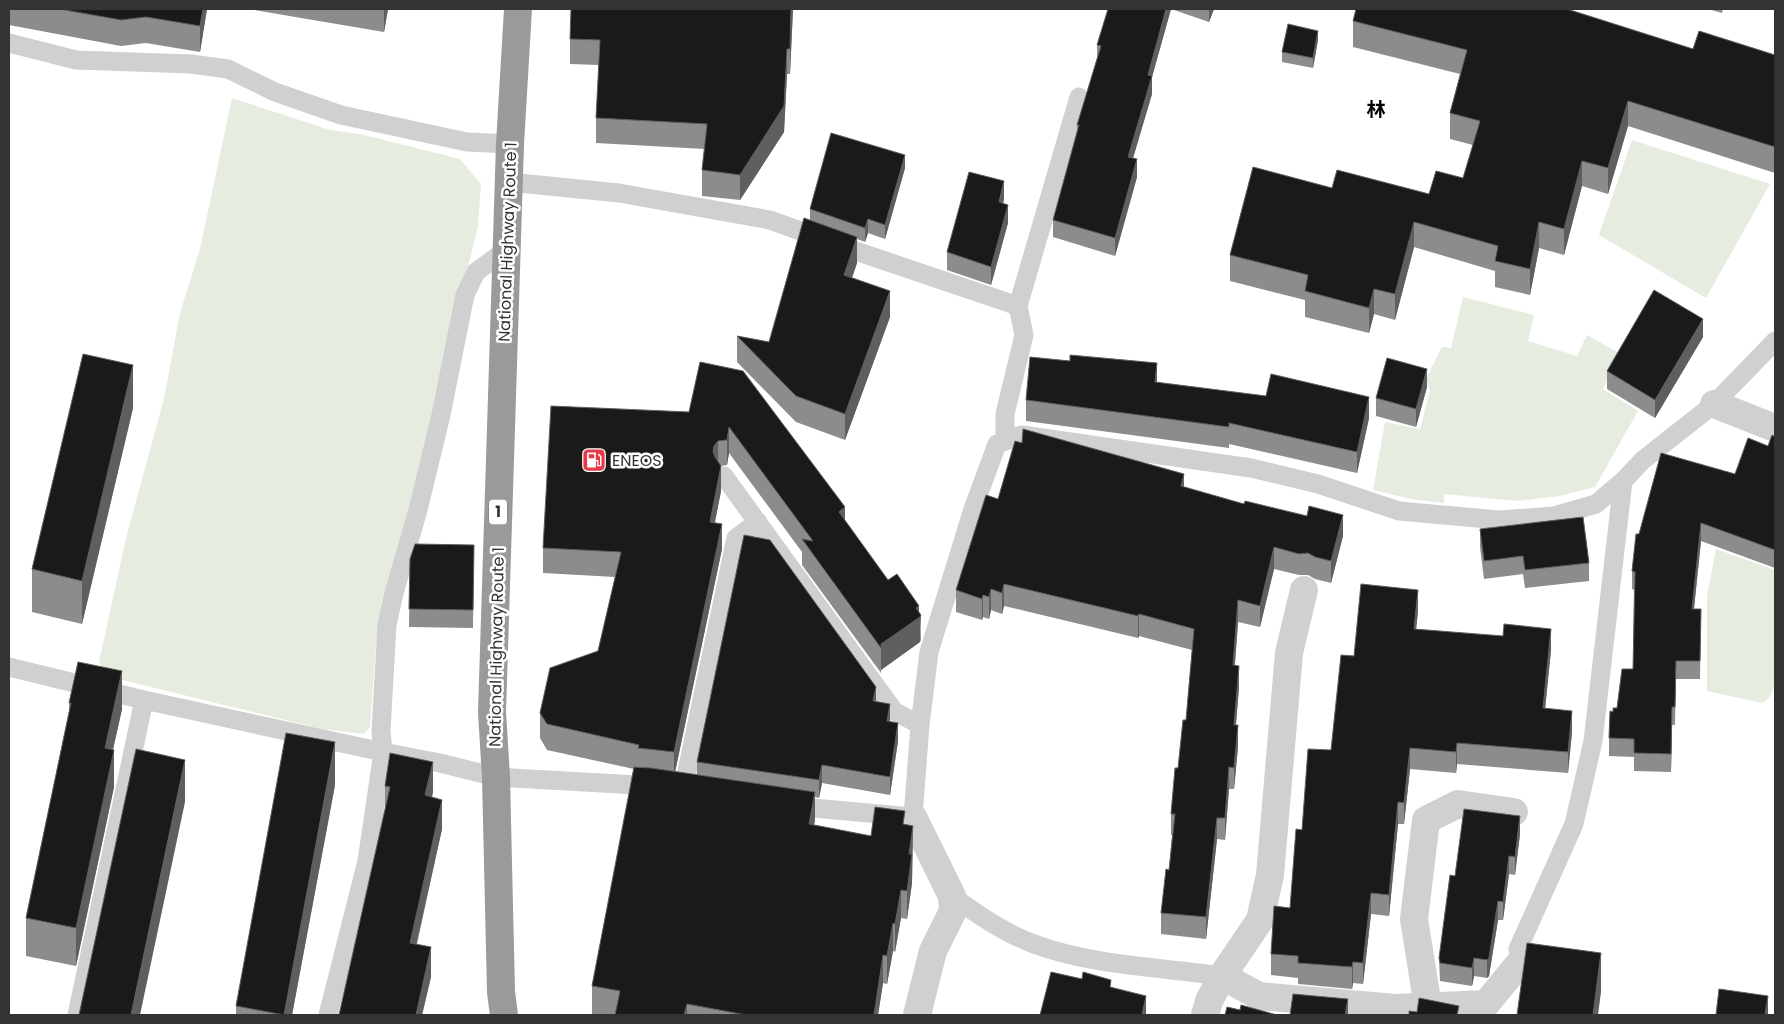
<svg xmlns="http://www.w3.org/2000/svg" width="1784" height="1024" font-family="Poppins,'Noto Sans JP',sans-serif">
  <style>
    .green { fill: #e6ecdf }
    .lines { fill: none; stroke-linecap: round; stroke-linejoin: round }
    .lane { stroke: #d0d0d0; stroke-width: 19 }
    .street { stroke: #d0d0d0; stroke-width: 28 }
    .highway { stroke: #9a9a9a; stroke-width: 28 }
    .wall { fill: #8c8c8c }
    .shaded-wall { fill: #5f5f5f }
    .building { fill: #1a1a1a; stroke: #5f5f5f }
    .labels { text-anchor: middle; stroke-width: 5; stroke-linejoin: round; paint-order: stroke }
    .shield { fill: #fff; stroke: #707070; stroke-width: 1 }
    .shield-label { font-size: 15px; font-weight: bold; fill: #333 }
    .street-label { font-size: 16px; fill: #333; stroke: #fff }
    .poi-label { font-size: 16px; fill: #333; stroke: #fff; text-anchor: start }
    .quarter-label { font-size: 19px; font-weight: bold; fill: #000; stroke: #fff }
  </style>
  <rect width="100%" height="100%" fill="#fff"/>
  <path class="green" d="M232,98L330,130L360,134L460,159L481,184L478,226L469,263L460,287L452,330L411,504L382,601L376,646L370,727L364,734L322,729L106,676L99,662L126,538L164,399L180,313L200,249Z
    M1632,140L1770,184L1706,298L1599,235Z
    M1463,297L1534,315L1528,341L1577,356L1587,335L1621,354L1603,389L1638,411L1595,487L1560,496L1517,501L1444,494V503L1411,499L1373,490L1385,422L1420,429L1430,391L1426,379L1442,347L1451,348Z
    M1716,549L1775,570V684L1769,698L1762,703L1707,691V596Z"/>
  <g class="lines">
    <path class="lane" d="M9,43L76,60L191,64L228,69L275,92L341,115L467,142L510,144
      M509,182L619,193L770,220L847,248L1018,306
      M1005,441V414L1024,335L1018,306L1079,97
      M724,476L894,711L920,725
      M9,667L144,700L383,752L440,763L496,777L655,786
      M683,790L736,538L758,522
      M791,806L913,817L920,725L929,652L973,509L997,444L1022,435L1251,468L1318,484L1399,511L1499,520L1554,516L1596,504L1623,481L1643,460L1714,404L1775,341
      M952,896C977,914 1004,933 1034,944C1094,966 1160,967 1222,976
      M1522,960L1518,949L1574,824L1593,741L1623,481
      M77,1015L144,700
      M328,1015L367,861L383,752L381,731L387,625L394,593L418,510L441,415L465,295L476,272L506,250"/>
    <path class="street" d="M1714,404L1775,428
      M913,817L952,896L953,911L933,951L917,1015
      M1222,976L1259,996L1395,1008L1486,1004L1522,960
      M1428,1007L1414,919L1426,820L1458,804L1514,812
      M1205,1015L1209,1001L1222,976L1260,920L1270,875L1289,653L1304,590"/>
    <path class="highway" d="M504,1015L501,992L496,777L492,712L510,144L518,9"/>
  </g>
  <path class="wall" d="M9,9H207L200,52L146,43L121,46L9,25Z
    M248,9H388L384,32Z
    M793,9L790,74H787L784,132L740,200L702,196V170L705,149L596,143V118L599,65L570,64V39Z
    M1108,9H1214L1209,22L1171,9L1152,77V94L1133,158L1137,177L1115,256L1053,237V220L1077,131V125L1097,58V45Z
    M1708,9H1723L1722,13Z
    M1353,21L1775,55V173L1628,126L1608,194L1582,186L1564,255L1539,248L1530,295L1495,287V271L1414,247L1395,320L1374,314L1369,333L1305,317V300L1230,281V255L1332,188L1429,194L1463,178L1473,145L1450,139V113L1460,74L1353,47Z
    M1318,40L1313,68L1282,62V52Z
    M905,168L885,239L868,233L865,242L857,239V263L852,278L890,317L845,440L796,422L737,362V336L769,342L810,220V209Z
    M1004,199L1003,204L1008,223L991,285L947,270V252Z
    M1703,337L1655,418L1607,389V371Z
    M1070,361L1157,382L1369,418L1357,473L1229,444V448L1026,421V400Z
    M700,362L845,521L888,580L919,613L921,640L920,642L881,670V673L802,565V552L729,453L727,465L721,466V491L715,522L722,549L675,772L697,775V762L876,702L890,721L898,741L890,795L822,783L819,798L815,797V820L814,825L871,836L905,824L913,826L912,883L907,919L901,918L895,952L893,951L887,984L883,983L878,1015H598L592,1014V986L634,769L547,750L540,738V713L598,651L615,577L543,573V548L689,412Z
    M1427,387L1416,427L1376,416V398Z
    M133,408L82,624L32,612V569Z
    M1775,437V568L1701,541L1694,609H1701L1700,679H1676L1675,725H1672L1671,772L1634,771V757L1609,756V738L1613,712L1617,708L1633,669L1634,590L1632,589V571L1639,534L1735,474L1768,446Z
    M1184,487L1343,536L1331,583L1315,579L1308,575H1299L1274,569L1260,627L1238,622L1235,665L1239,687L1236,725L1238,747L1234,789H1229L1225,840L1217,839L1206,939L1161,934V913L1169,870L1172,835H1171V814L1186,720L1192,650L1139,636L1138,638L1004,606L1002,614L991,610L989,619L983,617L982,620L956,612V590L998,499Z
    M1480,529L1589,563V581L1525,588L1523,574L1484,579L1480,547Z
    M474,545L473,628L409,627L410,559Z
    M1418,611L1416,629L1551,650L1545,709L1572,732L1568,773L1457,764L1456,773L1410,769L1404,824H1398L1389,916L1371,914L1363,984L1353,983L1352,989L1298,984V978L1271,975V954L1290,908L1302,830L1331,750L1354,656Z
    M69,703L122,709L113,749L114,787L76,966L26,956V918L69,711Z
    M335,785L292,1015H236V1006Z
    M385,786L433,792L432,797L442,829L417,944L431,977L422,1015L385,810Z
    M1520,834L1515,875L1509,874L1503,920H1498L1489,976L1487,978L1474,976L1472,986L1440,981L1439,958L1455,876Z"/>
  <path class="shaded-wall" d="M203,9H207L200,52V26Z
    M384,9H388L384,32Z
    M791,9H793L790,74V49Z
    M1166,9H1171L1152,77V94L1128,175V157L1148,75Z
    M1209,9H1214L1209,22Z
    M1318,31V40L1313,68V58Z
    M787,49V74L784,132L740,200V175Z
    M1628,101V126L1608,194V168Z
    M905,155V168L885,239V225Z
    M1137,159V177L1115,256V238Z
    M1582,161V186L1564,255V229Z
    M1004,181V199L999,220V202Z
    M1008,205V223L991,285V267Z
    M868,219V233L865,242V228Z
    M1414,222V247L1395,320V294Z
    M1539,222V248L1530,295V269Z
    M857,237V263L844,301V275Z
    M1374,289V314L1369,333V308Z
    M890,291V317L845,440V414Z
    M1703,319V337L1655,418V400Z
    M1157,363V384L1155,382Z
    M133,365V408L82,624V581Z
    M1427,369V387L1416,427V409Z
    M1369,397V418L1357,473V452Z
    M729,427V453L727,465V440Z
    M718,441V467L713,451L714,446Z
    M721,466V491L710,547V522Z
    M1184,474V496L1181,486Z
    M845,507V532L839,512Z
    M1343,515V536L1331,583V561Z
    M1701,523V541L1692,627V609Z
    M722,524V549L674,777V752Z
    M1274,547V569L1260,627V606Z
    M1004,584V606L1002,614V593Z
    M991,589V610L989,619V597Z
    M1418,590V611L1414,650V629Z
    M983,595V617L982,620V599Z
    M1238,600V622L1233,687V665Z
    M919,606V617L921,615L920,642L881,670V673V644L916,608Z
    M1139,614V636L1138,638V616Z
    M1551,629V650L1543,730V708Z
    M1239,666V687L1234,746V725Z
    M122,671V709L105,786V748Z
    M876,687V705L873,701Z
    M890,704V722L887,721Z
    M1672,707V725L1671,772V754Z
    M1572,711V732L1568,773V752Z
    M898,723V741L890,795V777Z
    M1238,725V747L1234,789V768Z
    M335,742V785L292,1015H284Z
    M1457,743V764L1456,773V752Z
    M1410,748V769L1404,824V803Z
    M114,750V787L76,966V928Z
    M185,760V802L140,1015H131Z
    M433,762V792L425,825V795Z
    M822,765V783L819,798V780Z
    M1229,767V789L1225,840V818Z
    M815,792V820L809,852V824Z
    M442,800V829L410,972V943Z
    M1398,802V824L1389,916V895Z
    M1520,816V834L1515,875V857Z
    M1217,818V839L1206,939V917Z
    M913,826L912,883L907,919V891L909,854Z
    M1509,856V874L1503,920V902Z
    M901,890V918L895,952V924Z
    M1371,893V914L1363,984V963Z
    M1498,901V920L1489,976L1487,978V960Z
    M893,923V951L887,984V956Z
    M431,947V977L422,1015H416Z
    M1601,953V992L1598,1015H1593Z
    M883,955V983L878,1015H874Z
    M1474,958V976L1472,986V968Z
    M1353,962V983L1352,989V967Z
    M1146,996V1015H1142Z
    M1768,996V1015H1765Z
    M1348,999V1015H1345Z
    M687,1004V1015H684Z"/>
  <path class="building" d="M59,9H203L200,26L146,17L121,20Z
    M571,9H791L790,49H787L784,106L740,175L702,170L707,124L596,118L600,40L570,39Z
    M1108,9H1166L1148,75L1152,76L1128,157L1137,159L1115,238L1053,220L1079,125H1077L1101,46L1097,45Z
    M1356,9H1567L1693,49L1699,31L1775,55V147L1628,101L1608,168L1582,161L1564,229L1539,222L1530,269L1495,261L1498,246L1414,222L1395,294L1374,289L1369,308L1305,291L1308,275L1230,255L1253,167L1332,188L1337,170L1429,194L1436,171L1463,178L1480,121L1450,113L1467,50L1353,21Z
    M1288,24L1318,31L1313,58L1282,52Z
    M831,133L905,155L885,225L868,219L865,228L810,209Z
    M969,172L1004,181L999,202L1008,205L991,267L947,252Z
    M804,218L857,237L844,275L890,291L845,414L796,396L737,336L769,342Z
    M1654,290L1703,319L1655,400L1607,371Z
    M83,354L133,365L82,581L32,569Z
    M1070,355L1157,363L1155,382L1266,396L1271,374L1369,397L1357,452L1229,423V427L1026,400L1030,357L1070,361Z
    M1387,358L1427,369L1416,409L1376,398Z
    M700,362L743,371L845,507L839,512L888,580L897,574L919,606L916,608L921,615L920,617L881,644V648L802,539L813,541L729,427L727,440L718,441L714,446L713,451L715,457L721,466L710,522L722,524L674,752L638,748L639,745L547,724L540,713L550,668L598,651L621,552L543,548L551,406L689,412Z
    M1023,429L1184,474L1181,486L1244,504L1245,501L1307,516L1309,506L1343,515L1331,561L1315,557L1308,553L1299,554L1274,547L1260,606L1238,600L1233,665L1239,666L1234,725H1238L1234,768L1229,767L1225,818H1217L1206,917L1161,913L1166,869L1169,870L1175,814H1171L1175,768H1178L1183,720H1186L1194,629L1139,614L1138,616L1004,584L1002,593L991,589L989,597L983,595L982,599L956,590L986,495L998,499L1015,441L1022,443Z
    M1772,435L1775,437V550L1701,523L1692,609H1701L1700,661H1676L1675,707H1672L1671,754L1634,753V739L1609,738L1610,711L1613,712V708H1617L1622,669H1633L1635,572L1632,571L1636,534H1639L1661,453L1735,474L1748,438L1768,446Z
    M1583,517L1589,563L1525,570L1523,556L1484,561L1480,529Z
    M744,535L770,540L876,687L873,701L890,704L887,721L898,723L890,777L822,765L819,780L697,762Z
    M415,544L474,545L473,610L409,609L410,559Z
    M1361,584L1418,590L1414,629L1503,636L1504,624L1551,629L1543,708L1572,711L1568,752L1457,743L1456,752L1410,748L1404,803L1398,802L1389,895L1371,893L1363,963L1353,962L1352,967L1298,963V956L1271,954L1274,906L1290,908L1296,829L1302,830L1308,749L1331,750L1341,655L1354,656Z
    M78,662L122,671L105,748L114,750L76,928L26,918L71,703H69Z
    M286,733L335,742L284,1015L236,1006Z
    M136,749L185,760L131,1015H79Z
    M390,753L433,762L425,795L442,800L410,943L431,947L416,1015H339L390,787L385,786Z
    M634,767L651,768L815,792L809,824L871,836L875,807L905,811L903,824L913,826L909,854H912L907,891L901,890L895,924L893,923L887,956L883,955L874,1015H746L687,1004L684,1015H615L620,991L592,986Z
    M1464,809L1520,816L1515,857L1509,856L1503,902L1498,901L1489,958L1487,960L1474,958L1472,968L1440,963L1439,958L1450,875L1455,876Z
    M1527,943L1601,953L1593,1015H1517Z
    M1051,972L1082,979L1083,972L1111,980L1110,987L1146,996L1142,1015H1040Z
    M1719,989L1768,996L1765,1015H1716Z
    M1293,994L1348,999L1345,1015H1290Z
    M1419,998L1459,1006L1457,1015H1409V1011L1417,1012Z
    M1241,1005L1277,1015H1225L1227,1007L1240,1010Z"/>
  <defs>
    <g id="fuel-square" transform="scale(1.25)"><rect x="-9" y="-9" width="18" height="18" rx="4" fill="#e63946" stroke="#fff"/><path d="M-5.5-6h7V0h2V4h1.3V-2.5L3-4.5l.8-.8L6-3V5H2.5V1h-1V6h-7ZM-4.2-4.7v3.2H.2V-4.7Z" fill="#fff"/></g>
  </defs>
  <g fill-rule="evenodd">
    <use href="#fuel-square" x="594" y="460"/>
  </g>
  <g class="labels">
    <rect class="shield" x="489" y="499.5" width="18" height="25" rx="4"/>
    <g class="shield-label">
      <text x="498" y="517">1</text>
    </g>
    <g class="street-label">
      <text transform="translate(507 242) rotate(-88)" y="6">National Highway Route 1</text>
      <text transform="translate(496 647) rotate(-89)" y="6">National Highway Route 1</text>
    </g>
    <g class="poi-label">
      <text x="612" y="466">ENEOS</text>
    </g>
    <g class="quarter-label">
      <text x="1376" y="116">林</text>
    </g>
  </g>
  <rect width="1784" height="1024" fill="none" stroke="#333333" stroke-width="20"/>
</svg>
